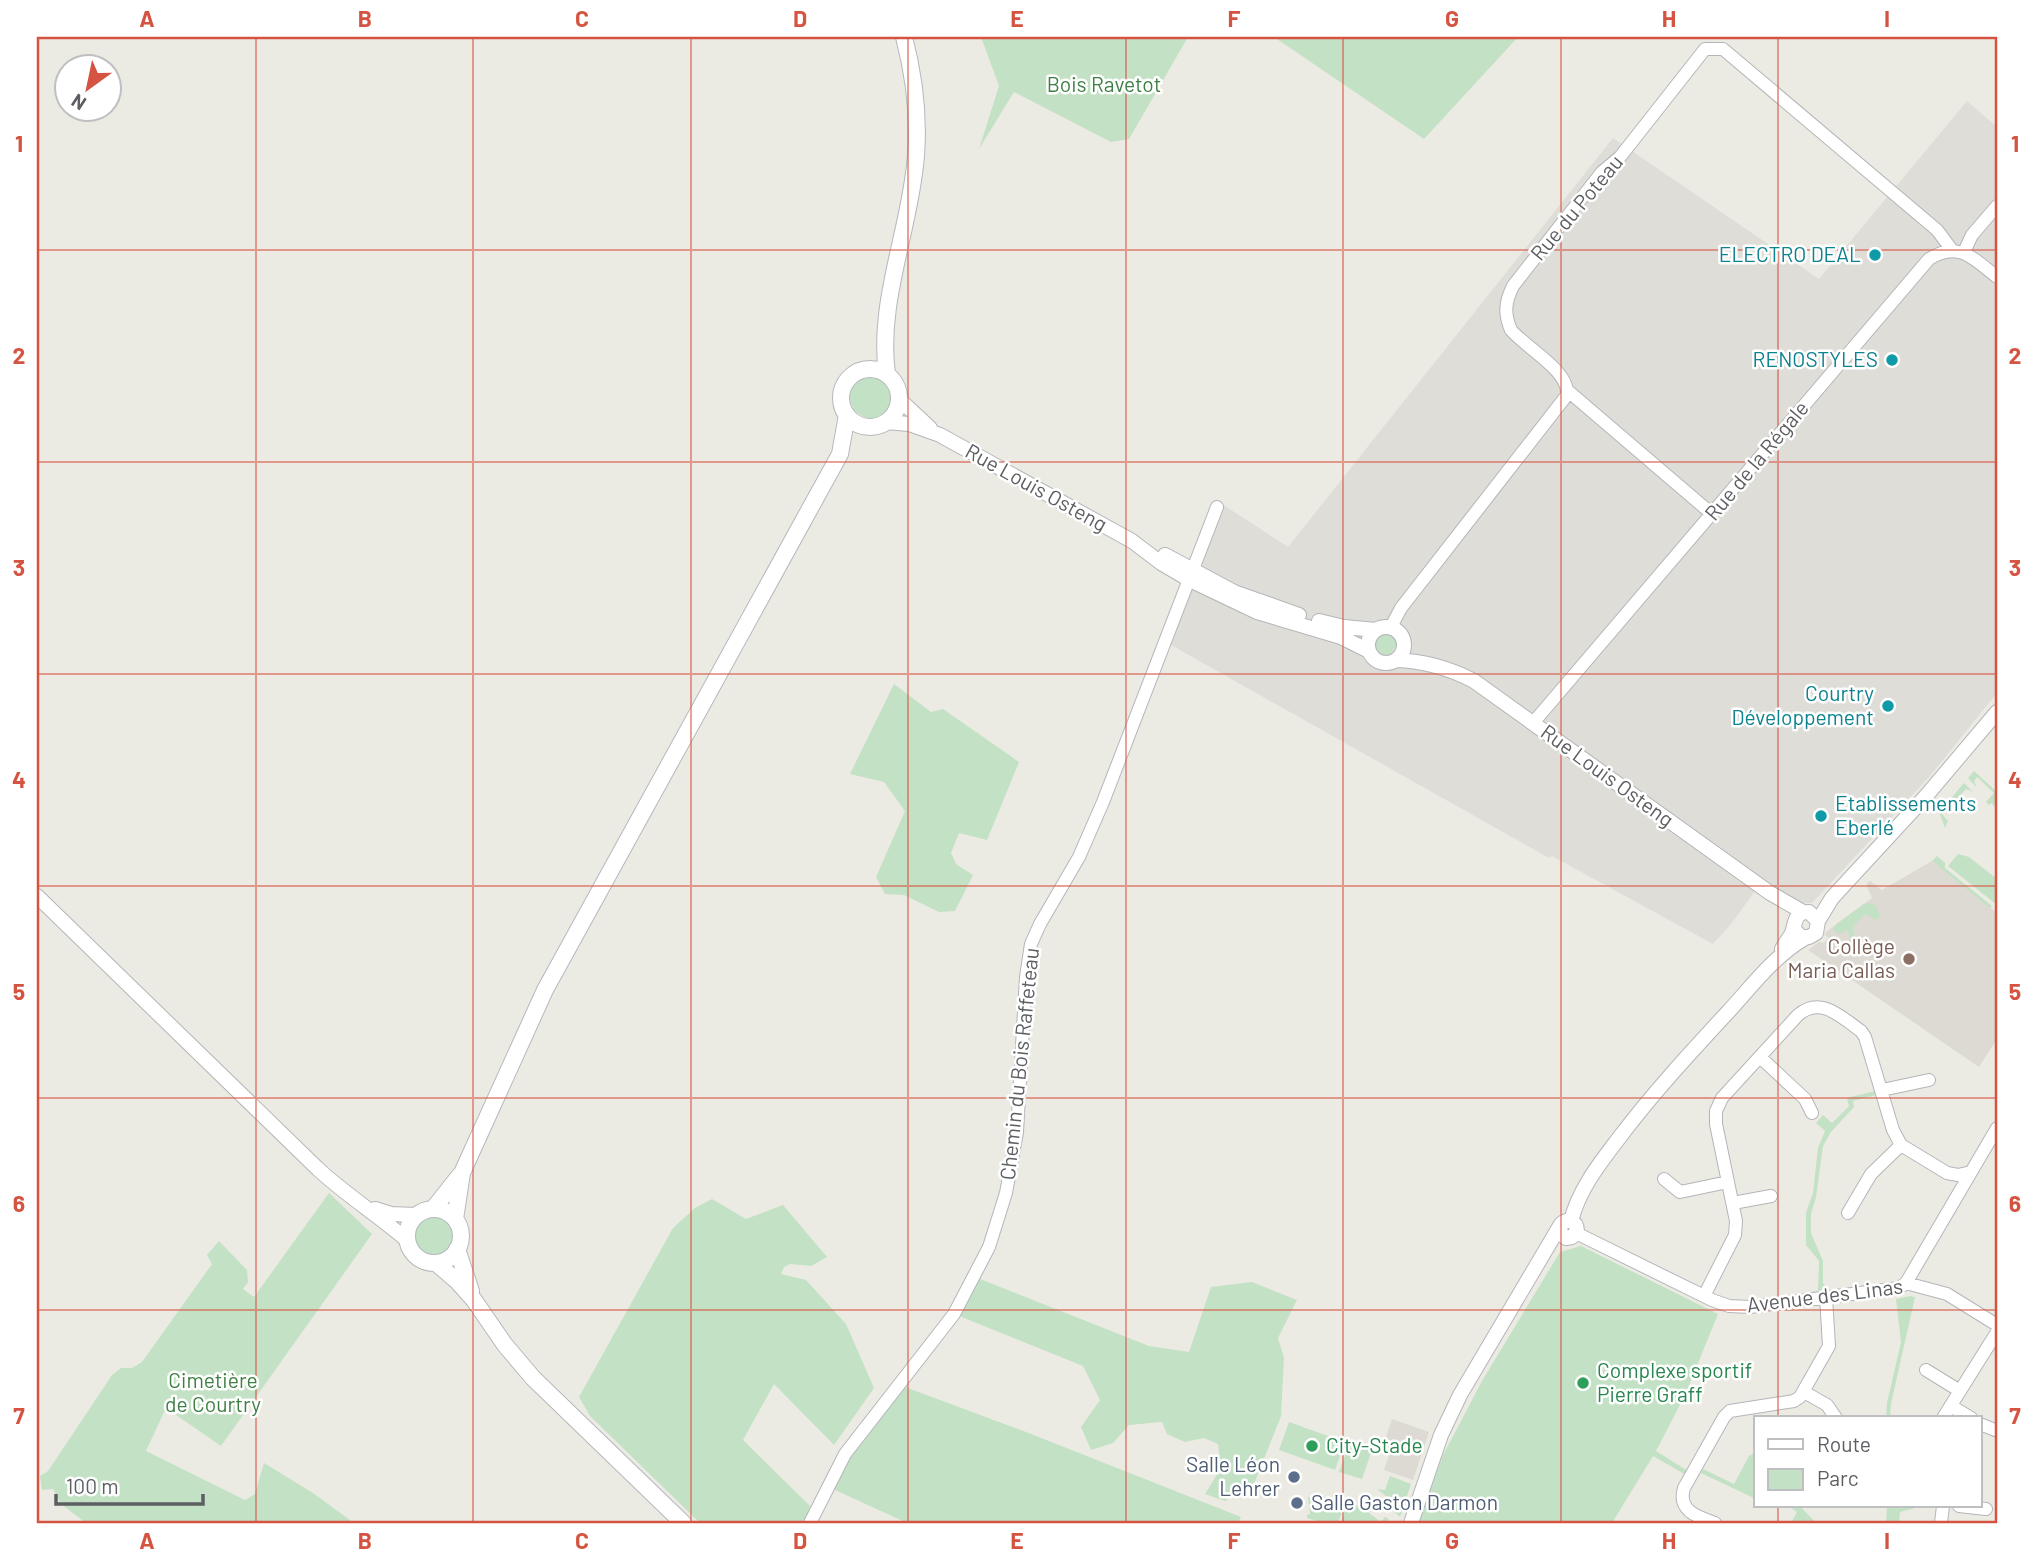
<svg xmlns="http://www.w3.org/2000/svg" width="2034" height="1560" font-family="Barlow,sans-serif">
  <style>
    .industrial { fill: #deddd8 }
    .education { fill: #dcdad2 }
    .green { fill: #c3e1c4 }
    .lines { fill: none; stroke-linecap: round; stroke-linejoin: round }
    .minor-casing { stroke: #b4b5b9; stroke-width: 14 }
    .tertiary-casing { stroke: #b4b5b9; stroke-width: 16 }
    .secondary-casing { stroke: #b5b7bc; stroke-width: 18 }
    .minor { stroke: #fff; stroke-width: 12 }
    .tertiary { stroke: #fff; stroke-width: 14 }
    .secondary { stroke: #fff; stroke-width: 16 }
    .grid { fill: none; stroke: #d55341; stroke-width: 2; stroke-opacity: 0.55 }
    .culture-dot { fill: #0f9aa8; stroke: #fff; stroke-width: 2.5 }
    .education-dot { fill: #8d6e63; stroke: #fff; stroke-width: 2.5 }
    .leisure-dot { fill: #2e9e5b; stroke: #fff; stroke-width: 2.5 }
    .service-dot { fill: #5c6f8a; stroke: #fff; stroke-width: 2.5 }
    .labels { text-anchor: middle; stroke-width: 5; stroke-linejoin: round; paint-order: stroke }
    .park-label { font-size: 21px; fill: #3e7f44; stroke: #fff }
    .street-label { font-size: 21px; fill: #5c5e62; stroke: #fff }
    .culture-label { font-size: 21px; fill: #0d838f; stroke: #fff; text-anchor: end }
    .education-label { font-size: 21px; fill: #785e54; stroke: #fff; text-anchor: end }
    .leisure-label { font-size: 21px; fill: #27864d; stroke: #fff; text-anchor: start }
    .service-label { font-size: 21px; fill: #4e5e75; stroke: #fff; text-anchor: end }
    .neatline { fill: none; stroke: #d55341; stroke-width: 2.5 }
    .grid-label { font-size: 23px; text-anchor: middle; font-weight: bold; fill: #d55341 }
  </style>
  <rect width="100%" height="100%" fill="#ecebe3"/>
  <path class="industrial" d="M1967,101L1997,127V693L1930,776L1812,903H1798L1764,879L1731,924L1713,944L1552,856L1549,858L1171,645L1222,504L1288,547L1613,138L1819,279Z"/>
  <path class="education" d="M1932,861L1997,913V1039L1979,1067L1808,950L1819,942L1824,943L1828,938L1824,934L1826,932L1872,898L1867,887V883L1870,881L1882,890Z
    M1392,1419L1429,1432L1413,1480L1384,1470L1390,1452L1382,1449Z"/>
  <path class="green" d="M981,37H1188L1129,139L1111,142L1014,92L979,149L999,86Z
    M1274,37H1518L1424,139Z
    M850 397a21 21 0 1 1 42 0a21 21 0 1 1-42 0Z
    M1384,633L1393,635L1397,643L1390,655L1381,654L1376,649V639Z
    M894,684L931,712L943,709L1019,762L987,840L959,833L951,853L956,864L973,875L955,911L939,912L904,895L885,894L876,877L905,811L884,782L850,774Z
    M1974,771L1997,792V809L1991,803L1989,805L1986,802L1994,793L1977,777L1974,781L1977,788L1968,778Z
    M1964,783L1973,792L1966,789L1942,814L1948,821L1945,828L1939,812Z
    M1958,854L1969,857L1997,879V905L1948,866Z
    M1937,856L1945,863V868L1992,906L1990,908L1932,861Z
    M1870,903L1875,905L1881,916L1875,920L1869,915H1864L1853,926L1854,937L1851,938L1847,930L1838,934L1833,930L1835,925L1864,904Z
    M1875,1091L1876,1095L1853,1101L1854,1107L1831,1132L1823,1146L1816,1197L1811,1214V1233L1823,1261V1283L1828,1290L1818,1291L1819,1261L1806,1245V1213L1813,1193L1818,1148L1825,1131L1816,1123L1823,1115L1832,1123L1849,1106L1847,1098Z
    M329,1193L372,1234L221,1446L166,1408L146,1451L245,1500L255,1494L264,1463L313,1493L354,1523H86L61,1504L53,1489L42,1490L40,1476L48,1471L112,1375L121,1368H132L142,1362L212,1264L207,1255L219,1241L247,1270L248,1282L243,1289L254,1297Z
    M712,1199L746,1219L783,1205L827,1257L811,1266L790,1264L784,1267L781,1274L806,1280L846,1324L874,1388L834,1445L774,1384L743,1440L810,1506L805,1523H700L590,1416L579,1397L673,1228L695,1208Z
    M414 1236a20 20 0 1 1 40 0a20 20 0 1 1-40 0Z
    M1581,1246L1718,1314L1685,1395L1656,1451L1688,1471L1686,1475L1653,1456L1612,1523H1418L1443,1455L1460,1423L1482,1381L1560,1252Z
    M975,1277L1149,1346L1189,1352L1211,1287L1252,1282L1297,1300L1278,1338L1284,1358L1281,1416L1254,1484L1225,1501L1205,1494L1221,1468L1218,1444L1204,1438L1185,1442L1167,1434L1162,1422L1129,1425L1113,1443L1091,1450L1081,1427L1100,1400L1083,1366L954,1314Z
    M1910,1296L1915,1297L1891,1404L1890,1418H1886L1887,1403L1901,1342L1896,1299Z
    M905,1387L1021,1430L1241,1517L1238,1523H907L833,1489L855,1448Z
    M1289,1422L1345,1442L1335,1470L1279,1450Z
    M1350,1442L1372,1450L1362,1479L1339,1472Z
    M1756,1452V1499L1701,1473L1703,1469L1734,1484L1749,1456Z
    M1390,1476L1411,1484L1400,1517L1392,1510L1396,1504L1377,1489L1385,1490Z
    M1308,1497H1325L1346,1501L1338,1523H1323L1307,1518V1515L1310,1514Z
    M1348,1501L1365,1510L1381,1522L1385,1517L1389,1519L1385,1523H1341Z
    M1788,1506H1800L1816,1523H1791L1797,1512Z
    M1887,1506H1898L1899,1508L1923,1506L1900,1512L1899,1523H1886Z"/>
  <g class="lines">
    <g class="minor-casing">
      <path id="minor" d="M1964,252L1972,235L1997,206
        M1567,390L1712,514
        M1391,627L1401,608L1567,395C1570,371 1526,348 1511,330C1504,314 1505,302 1513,286L1602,172L1620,157L1705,49H1723L1937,230L1952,250
        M1533,723L1929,259C1958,240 1974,259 1997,277
        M1760,1057L1805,1099L1812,1113
        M1882,1090L1929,1080
        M1664,1179L1680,1192L1728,1182
        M1733,1203L1771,1196
        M1848,1213L1871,1174L1901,1145
        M1576,1233L1712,1300L1729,1306L1750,1307L1899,1288L1906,1283L1947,1294L1997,1325
        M1906,1283L1997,1128
        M1704,1296L1735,1235L1736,1221L1716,1124V1111L1722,1098L1798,1015C1821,995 1842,1018 1861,1031L1865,1037L1893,1130L1901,1145L1947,1173L1958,1175L1971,1172
        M1926,1370L1960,1391
        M1804,1392L1827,1405L1836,1418
        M1951,1406L1971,1418
        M1943,1418L1997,1332
        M1980,1424L1995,1430
        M1959,1506L1986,1509
        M810,1523L845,1454L954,1314L989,1247L1006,1193L1017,1132L1026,977L1031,944L1040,924L1079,857L1103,802L1217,507
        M1715,1523C1698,1517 1677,1511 1684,1488L1724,1417L1730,1411L1794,1401L1800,1397L1829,1346L1826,1297
        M1941,1523L1943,1506"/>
    </g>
    <g class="tertiary-casing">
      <path id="tertiary" d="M899,399L930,428
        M886,422L909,424L940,435L1132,541L1161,563L1190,580L1257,612L1341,637L1369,651
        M1165,555L1234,592L1299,615
        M1319,621L1344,627L1376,630
        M1368 645a18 18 0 1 1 36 0a18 18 0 1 1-36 0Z
        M1396,660C1425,661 1449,668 1474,681L1770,893L1803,912
        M37,896L318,1169C346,1195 378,1215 407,1240
        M1818,921L1832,898L1926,796L1997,712
        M1782,949C1785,944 1789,938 1792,933C1796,922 1794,912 1809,912L1818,921L1816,933L1809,937H1801L1794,929
        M375,1209L391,1214L416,1215
        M1571,1221C1579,1189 1600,1163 1619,1138C1653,1093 1690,1053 1728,1012C1752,986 1774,956 1805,938
        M1411,1523L1441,1435L1460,1395L1561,1224C1568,1218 1577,1221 1577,1231L1572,1237L1566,1238L1561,1234L1560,1226"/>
    </g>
    <g class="secondary-casing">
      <path id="secondary" d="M841 398a29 29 0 1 1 58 0a29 29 0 1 1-58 0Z
        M887,374C878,309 904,244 913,180C921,132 916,83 904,37
        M433,1209L460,1175
        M407 1236a27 27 0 1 1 54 0a27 27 0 1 1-54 0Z
        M455,1219L462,1173L545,990L840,454L847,415
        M457,1249L471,1291
        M436,1263L457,1281L474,1300L505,1345L533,1378L683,1523"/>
    </g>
    <use href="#minor" class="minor"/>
    <use href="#tertiary" class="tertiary"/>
    <use href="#secondary" class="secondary"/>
  </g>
  <path class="grid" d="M256,37V1523M473,37V1523M691,37V1523M908,37V1523M1126,37V1523M1343,37V1523M1561,37V1523M1778,37V1418M37,250H1997M37,462H1997M37,674H1997M37,886H1997M37,1098H1997M37,1310H1997M1778,1506V1523"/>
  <g class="culture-dot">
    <circle cx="1875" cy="255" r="7"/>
    <circle cx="1892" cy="360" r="7"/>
    <circle cx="1888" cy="706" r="7"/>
    <circle cx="1821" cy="816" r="7"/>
  </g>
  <circle class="education-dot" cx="1909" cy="959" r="7"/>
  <g class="leisure-dot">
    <circle cx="1583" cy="1383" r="7"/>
    <circle cx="1312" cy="1446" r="7"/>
  </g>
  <g class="service-dot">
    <circle cx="1294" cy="1477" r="7"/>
    <circle cx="1297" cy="1503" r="7"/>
  </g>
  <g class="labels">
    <g class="park-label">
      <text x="1104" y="92">Bois Ravetot</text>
      <text x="213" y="1388">Cimetière<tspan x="213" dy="24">de Courtry</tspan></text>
    </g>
    <g class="street-label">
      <text transform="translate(1577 208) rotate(-50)" y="7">Rue du Poteau</text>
      <text transform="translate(1757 461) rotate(-50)" y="7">Rue de la Régale</text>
      <text transform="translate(1036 488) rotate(29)" y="7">Rue Louis Osteng</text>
      <text transform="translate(1607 776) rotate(36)" y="7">Rue Louis Osteng</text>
      <text transform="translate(1020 1064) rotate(-84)" y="7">Chemin du Bois Raffeteau</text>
      <text transform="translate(1825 1296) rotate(-7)" y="7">Avenue des Linas</text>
    </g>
    <g class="culture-label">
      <text x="1861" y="262">ELECTRO DEAL</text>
      <text x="1878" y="367">RENOSTYLES</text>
      <text x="1874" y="701">Courtry<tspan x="1874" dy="24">Développement</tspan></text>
      <text x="1835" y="811" text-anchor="start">Etablissements<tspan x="1835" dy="24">Eberlé</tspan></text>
    </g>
    <g class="education-label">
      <text x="1895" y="954">Collège<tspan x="1895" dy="24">Maria Callas</tspan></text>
    </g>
    <g class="leisure-label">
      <text x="1597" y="1378">Complexe sportif<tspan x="1597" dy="24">Pierre Graff</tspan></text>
      <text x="1326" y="1453">City-Stade</text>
    </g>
    <g class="service-label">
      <text x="1280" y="1472">Salle Léon<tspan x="1280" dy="24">Lehrer</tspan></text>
      <text x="1311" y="1510" text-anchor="start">Salle Gaston Darmon</text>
    </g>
  </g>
  <rect width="2034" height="1560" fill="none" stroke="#ffffff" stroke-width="77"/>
  <rect x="1754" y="1416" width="228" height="91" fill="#ffffff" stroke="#bebfc0" stroke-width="2"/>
  <rect x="1768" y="1439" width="35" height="10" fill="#ffffff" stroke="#bebfc0" stroke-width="2"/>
  <text x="1817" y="1452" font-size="21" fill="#5c5e62">Route</text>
  <rect x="1768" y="1469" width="35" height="21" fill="#c3e1c4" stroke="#bebfc0" stroke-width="2"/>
  <text x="1817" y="1486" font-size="21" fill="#5c5e62">Parc</text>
  <g transform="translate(88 88) rotate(213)"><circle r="33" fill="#ffffff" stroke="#bebfc0" stroke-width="2"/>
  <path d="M0-5L12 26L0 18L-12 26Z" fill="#d55341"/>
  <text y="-10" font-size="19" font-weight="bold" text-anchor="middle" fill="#5c5e62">N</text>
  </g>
  <path d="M56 1494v10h147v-10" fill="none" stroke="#5c5e62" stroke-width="3.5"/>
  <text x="66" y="1494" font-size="21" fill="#5c5e62" stroke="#ffffff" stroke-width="5" paint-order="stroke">100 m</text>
  <rect x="38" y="38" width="1958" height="1484" class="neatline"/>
  <g class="grid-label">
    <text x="147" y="27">A</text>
    <text x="365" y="27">B</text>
    <text x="582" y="27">C</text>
    <text x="800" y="27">D</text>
    <text x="1017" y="27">E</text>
    <text x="1234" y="27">F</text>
    <text x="1452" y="27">G</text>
    <text x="1669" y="27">H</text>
    <text x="1887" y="27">I</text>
    <text x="19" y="152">1</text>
    <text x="2015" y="152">1</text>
    <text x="19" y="364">2</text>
    <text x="2015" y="364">2</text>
    <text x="19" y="576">3</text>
    <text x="2015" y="576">3</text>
    <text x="19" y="788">4</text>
    <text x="2015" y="788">4</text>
    <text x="19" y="1000">5</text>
    <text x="2015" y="1000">5</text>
    <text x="19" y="1212">6</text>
    <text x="2015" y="1212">6</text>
    <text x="19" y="1424">7</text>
    <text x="2015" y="1424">7</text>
    <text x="147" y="1549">A</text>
    <text x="365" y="1549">B</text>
    <text x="582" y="1549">C</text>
    <text x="800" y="1549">D</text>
    <text x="1017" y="1549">E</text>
    <text x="1234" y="1549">F</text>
    <text x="1452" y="1549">G</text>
    <text x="1669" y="1549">H</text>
    <text x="1887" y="1549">I</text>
  </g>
</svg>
